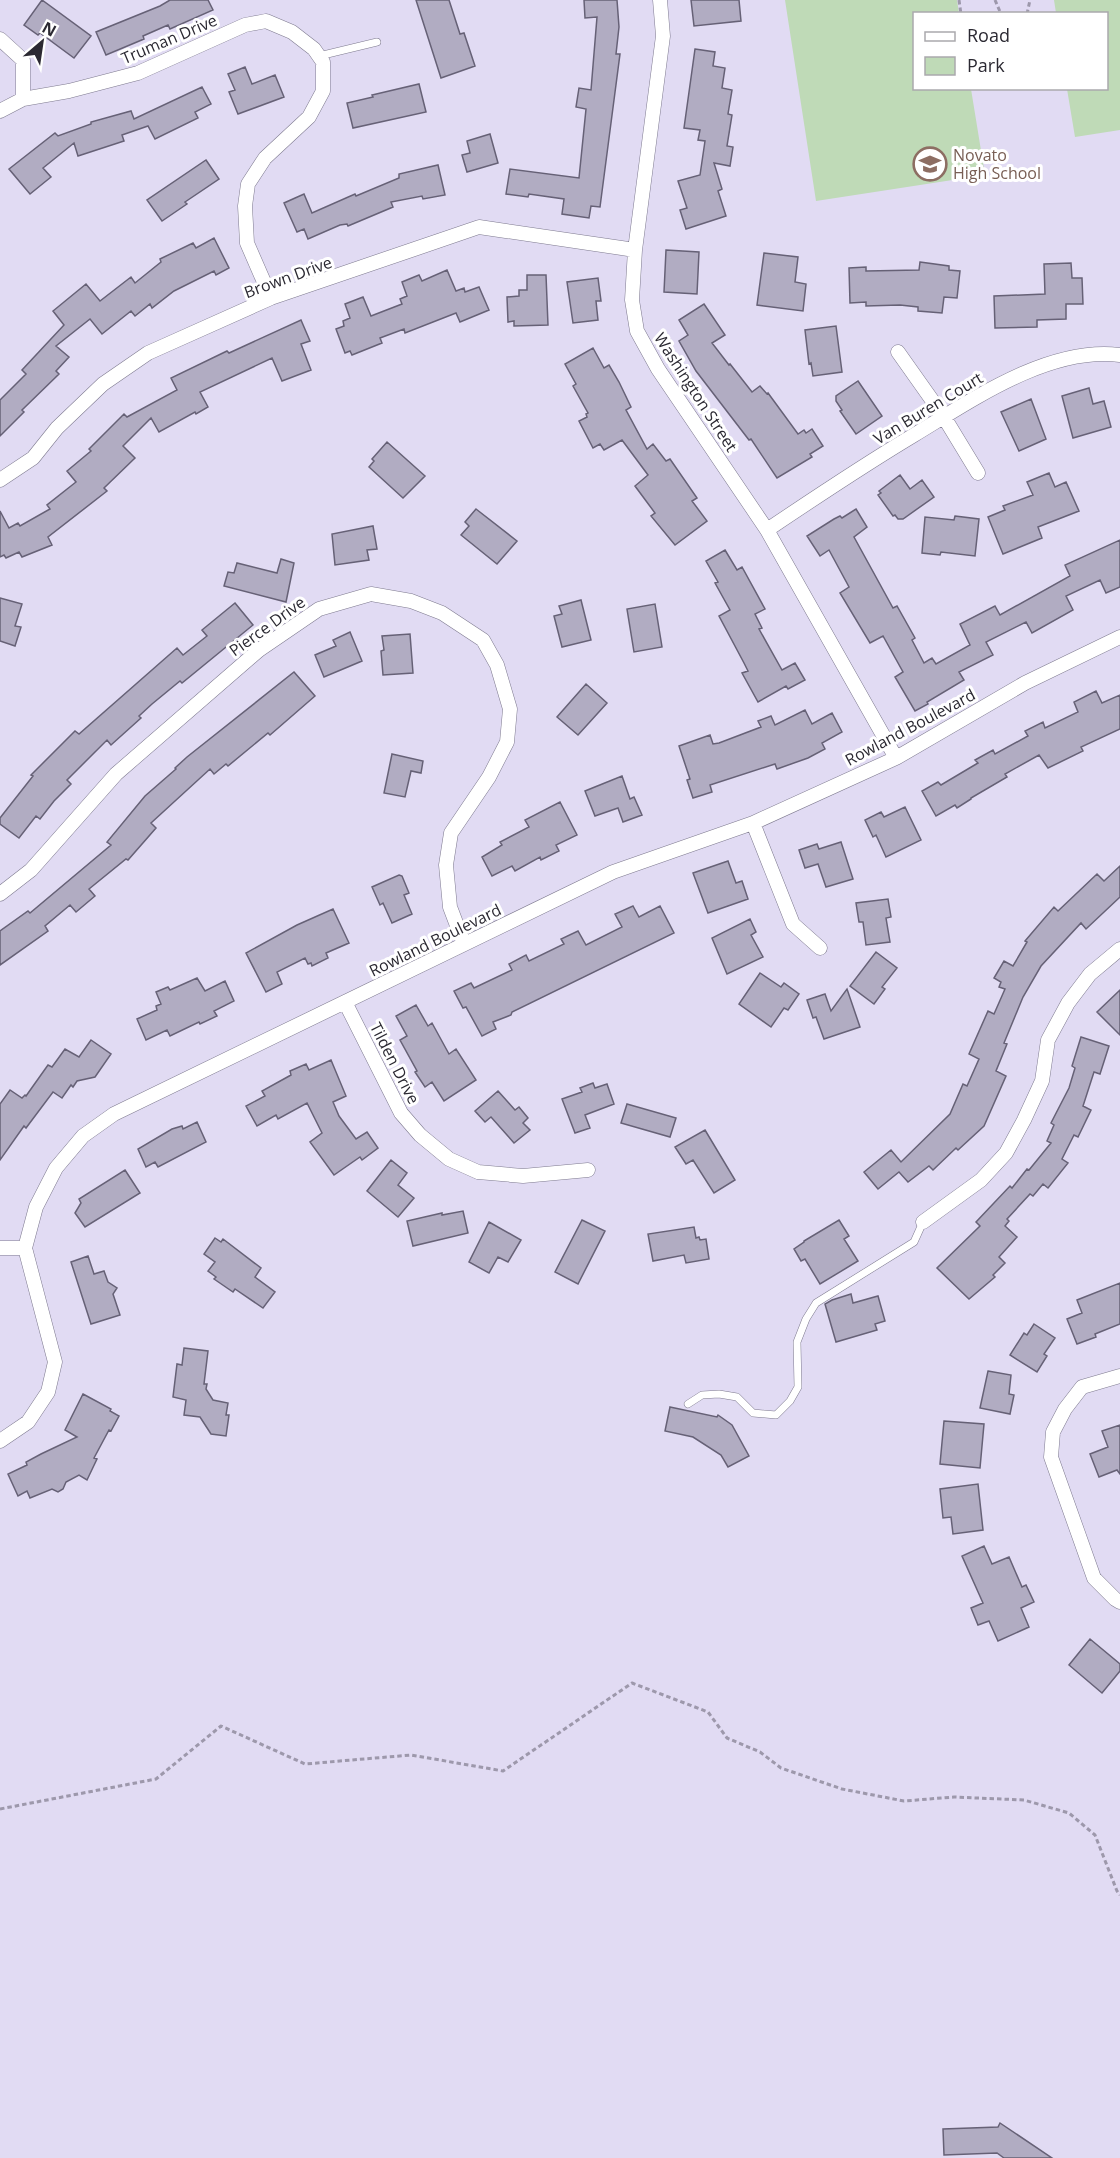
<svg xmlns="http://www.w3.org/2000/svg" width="1120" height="2158" font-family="'Open Sans',sans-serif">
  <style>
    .green { fill: #bfdab7 }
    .building { fill: #b1acc2; stroke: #666176; stroke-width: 1.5 }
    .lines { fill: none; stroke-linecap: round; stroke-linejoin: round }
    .lane-casing { stroke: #7e7a8f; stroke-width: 8 }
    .street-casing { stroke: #7e7a8f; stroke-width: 15 }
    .path { stroke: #9d98ab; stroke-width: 3; stroke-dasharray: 4.5 3; stroke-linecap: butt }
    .lane { stroke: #fff; stroke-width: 7 }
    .street { stroke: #fff; stroke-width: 14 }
    .labels { text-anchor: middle; stroke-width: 6; stroke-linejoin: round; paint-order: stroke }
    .street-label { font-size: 16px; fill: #2b2932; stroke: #fff }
    .education-label { font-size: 16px; fill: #785e54; stroke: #fff; text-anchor: start }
  </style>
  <rect width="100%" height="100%" fill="#e1dbf3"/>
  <path class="green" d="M785,0H957L959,13L914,14V88L971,89L985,175L816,201Z
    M1054,0H1120V130L1075,137L1067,89L1106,88V14L1056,13Z"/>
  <path class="building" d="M42,0L91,36L74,58L40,33L38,35L24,25Z
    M170,0H208L213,10L170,29L168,25L143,36L144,39L106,55L96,32L160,6Z
    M416,0H449L460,34L464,33L475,66L441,78Z
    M584,0H617L619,27L616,54H620L600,207L591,206L589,218L562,214L564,199L529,194L528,197L506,194L510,169L579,178L586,109L576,107L579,88L591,90L597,17L585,18Z
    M691,0H739L741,21L694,26Z
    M695,49L715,52L713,66L725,68L722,88L732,90L728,114L732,115L727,146L733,147L730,166L714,163L722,189L718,191L726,216L686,229L680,210L687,208L678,181L700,175L705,141L698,140L700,130L684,128Z
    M245,67L252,84L275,75L284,97L238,114L229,92L235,90L228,74Z
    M419,84L426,112L353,128L347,103L373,97L372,95Z
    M202,87L211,104L195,112L198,118L155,139L148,126L122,135L124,141L78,156L74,143L43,168L51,177L30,194L9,169L55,133L58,136L91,124V122L131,111L134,119Z
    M490,134L498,163L467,172L462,155L470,153L467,141Z
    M206,160L219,179L185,202L187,204L162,221L147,200Z
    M438,165L445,195L423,199L422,196L391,202L393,207L348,226L347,224L340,225L308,239L304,229L297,232L284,203L304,194L312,213L355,194L356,196L399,178V174Z
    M214,238L229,268L216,275L214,271L174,291L152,308L150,304L135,316L131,311L102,334L90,319L56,346L69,357L56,371L59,374L22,410L24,412L0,436V400L26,374L22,370L64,325L53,311L86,284L100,301L131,277L135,283L161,262L160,259L193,243L196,248Z
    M666,250L699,252L697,294L664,292Z
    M764,253L798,257L795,282L806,284L803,311L757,305Z
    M920,262L949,266V270L960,271L957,298L944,297L942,313L918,311V307L900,305L866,306V302L850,303L849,268L866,267V271L919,270Z
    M1071,263L1072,278H1082L1083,304H1066V319L1037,320V327L995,328L994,296L1045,294L1044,264Z
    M447,270L456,291L464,288L465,292L479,287L489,310L460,322L456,313L405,333L404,329L380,338L382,343L352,355L350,351L345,353L336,329L344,326L343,321L350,318L345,304L363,297L371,316L402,304L400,299L407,296L402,282L419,275L422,281Z
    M527,275H546L548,325L514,326V321L508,322L507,297L519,296V290H527Z
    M598,278L601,301H596L598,320L573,323L567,282Z
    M704,304L725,335L712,343L729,365L730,364L752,392L760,386L767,394L768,393L798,434L804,430L806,433L812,429L823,446L810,454L812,457L777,478L751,439L749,440L696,371L679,341L688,335L679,320Z
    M301,320L310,341L301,344L311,370L282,381L272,358L200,392L208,407L196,414L195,412L159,432L151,418L123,446L135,458L104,488L107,491L48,537L52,545L22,557L19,552L6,558L4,555L0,557V511L9,528L18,523L20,526L50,509L47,505L76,482L67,471L91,451L89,449L124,414L127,417L177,390L171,378L227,351L229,353Z
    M836,326L842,372L813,376L811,363L809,364L805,330Z
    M593,348L604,368L609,365L619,382L631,407L626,410L647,449L653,444L666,461L670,459L697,498L692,501L707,521L675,545L651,516L655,513L635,486L648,475L622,440L604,450L600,444L593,448L579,421L587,417L586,414L588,413L573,386L576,384L565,364Z
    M858,381L882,416L856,434L840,411L842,410L836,401V396Z
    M1089,388L1093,404L1104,401L1111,427L1073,438L1062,396Z
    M1031,399L1046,439L1019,451L1001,412Z
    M387,442L425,476L403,498L369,467L374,461L372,459Z
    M1049,473L1055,487L1066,482L1079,511L1038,527L1042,538L1003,554L988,517L1005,510L1003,506L1033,495L1027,482Z
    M900,475L910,489L922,480L934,497L903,519H898L895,515L893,516L878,495L881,493L879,491Z
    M476,509L517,541L497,564L461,535L469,526L465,522Z
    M856,509L867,527L854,537L893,608L897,606L915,638L912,640L924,663L932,658L936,664L970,645L960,624L995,606L1000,615L1070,576L1065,565L1120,540V587L1106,593L1100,580L1066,596L1073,610L1032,633L1026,622L986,642L993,655L959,672L964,680L927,702L928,704L915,711L895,677L903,672L883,636L870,643L840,593L849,587L829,550L820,556L807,536L834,519L840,516L842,518Z
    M955,516L979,519L975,556L941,552L940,555L922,553L925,517L954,520Z
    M373,526L377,549L367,550L369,560L335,565L332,534Z
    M725,550L737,570L742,567L765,609L755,614L762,628L759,629L782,670L795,663L805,680L788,689L786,686L758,702L742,673L748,671L744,663L719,616L730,610L715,583L718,582L706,561Z
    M281,559L294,563L286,602L224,586L228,572L234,573L237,563L277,573Z
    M0,598L22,604L15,626L21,627L15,646L0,641Z
    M581,600L591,640L562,647L554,616L562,614L559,606Z
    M235,603L253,625L182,683L180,681L152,704L139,716L141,718L111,745L107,740L67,780L71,784L54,801L40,819L36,816L19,838L0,824V818L33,776L31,775L75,731L79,734L177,648L183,655L207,636L202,630Z
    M655,604L662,647L634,652L627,609Z
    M350,632L362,661L324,677L315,655L336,646L333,640Z
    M410,634L413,673L383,675L381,651L384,650L382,636Z
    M294,672L315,696L270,735L268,733L228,766L226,764L214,774L210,769L151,823L156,828L128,860L126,859L89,889L95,896L76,912L70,905L45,926L48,931L0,965V931L28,911L30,913L111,845L107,842L145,796L176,769L175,768L187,757Z
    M586,684L607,703L578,735L557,717Z
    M1096,691L1102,703L1120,695V729L1081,747L1083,751L1048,768L1039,755L1005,774L1007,777L971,798V799L957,808L955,805L936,816L922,791L938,782L941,785L978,763L975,760L993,750L995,754L1028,736L1025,731L1043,722L1045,728L1078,712L1074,702Z
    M805,710L812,724L832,713L842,732L822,743L825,749L808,758L777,769L775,764L710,785L712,792L693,798L687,780L690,779L679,746L710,735L713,744L719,743L761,727L758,721L771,716L775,725Z
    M392,754L423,761L421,773L411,771L405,797L384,793Z
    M622,776L630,799L634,797L642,815L623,822L618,808L595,816L585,791Z
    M560,802L577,835L556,845L559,851L541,860L540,857L515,871L512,866L492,876L482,857L502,845L500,842L529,827L525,820Z
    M905,807L921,840L886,857L876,835L873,837L865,820L881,812L884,817Z
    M841,842L853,879L826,887L818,864L805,868L799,850L817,844L819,849Z
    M728,861L736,883L742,881L748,899L708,913L693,873Z
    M1120,866V897L1086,929L1081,923L1041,966L1023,997L1004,1043L1007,1044L996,1071L1006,1076L984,1126L958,1150L956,1148L933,1170L929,1166L908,1182L899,1172L878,1189L864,1172L891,1150L901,1162L950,1114L963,1084L967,1086L979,1059L969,1054L988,1011L994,1014L1005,989L999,987L1001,982L994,978L1004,961L1013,966L1027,942L1025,941L1054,907L1058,911L1097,874L1104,881Z
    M399,875L402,876L409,893L404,895L412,914L392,923L383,903L380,905L372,887Z
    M888,899L891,917L886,918L890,942L866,945L863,922H859L856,903Z
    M633,906L639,917L660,906L674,933L512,1012L511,1015L493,1022L496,1029L482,1036L466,1007L463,1008L454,991L471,983L474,988L512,970L509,964L526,955L529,961L564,944L561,939L578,931L586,945L622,927L615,914Z
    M333,909L349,943L326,953L328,958L312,966L311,963L308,964L305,958L277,972L282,984L266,992L246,953L297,925Z
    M750,919L756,932L751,935L763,957L727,974L712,938Z
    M876,952L897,968L882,987L885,989L874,1004L850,986Z
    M760,973L781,987L784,983L799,994L788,1010L784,1008L771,1027L739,1004Z
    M197,978L205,991L225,981L234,1001L214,1011L217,1016L200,1024L199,1022L170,1036L167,1030L146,1040L137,1019L157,1010L156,1006L161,1004L156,992L168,987L170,990Z
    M847,989L860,1027L824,1039L816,1017L813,1018L807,1000L825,994L831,1011Z
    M1120,990V1035L1097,1012Z
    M416,1005L428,1026L432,1023L449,1054L456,1049L476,1080L444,1101L432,1082L425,1087L415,1072L417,1071L400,1040L407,1036L396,1016Z
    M1081,1037L1109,1046L1100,1074L1094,1072L1083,1106L1091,1110L1078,1137L1074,1135L1062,1159L1068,1163L1048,1188L1043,1184L1033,1196L1030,1194L1007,1219L1009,1221L1005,1226L1017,1237L999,1257L1005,1263L993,1275L995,1277L969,1299L937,1268L980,1226L976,1222L1010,1186L1012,1188L1027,1169L1029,1170L1051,1143L1047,1141L1054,1125L1051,1123L1069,1088L1075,1068L1072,1066Z
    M91,1040L111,1054L95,1077L77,1081L73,1087L71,1085L62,1098L53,1092L26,1128L24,1126L0,1160V1104L10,1090L22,1098L25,1095L26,1096L48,1065L52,1067L65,1049L79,1057Z
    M331,1060L346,1096L333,1102L339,1116L356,1139L367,1132L378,1148L362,1160L360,1157L334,1175L310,1142L322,1133L307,1103L278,1119L276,1115L257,1126L246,1106L265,1096L262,1091L291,1075L290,1071L306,1064L309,1070Z
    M593,1083L595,1088L607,1084L614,1104L585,1115L590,1128L575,1133L562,1099L582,1092L580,1088Z
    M498,1091L515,1110L519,1107L528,1118L523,1123L530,1130L514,1143L491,1117L485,1122L475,1111Z
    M627,1104L676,1118L670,1137L621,1123Z
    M197,1122L206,1142L158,1167L155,1162L146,1167L138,1149L172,1129L182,1126L183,1129Z
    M705,1130L735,1180L714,1193L693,1160L686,1164L675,1147Z
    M391,1160L407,1173L398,1185L414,1198L398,1217L367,1191Z
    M125,1170L140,1193L85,1227L75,1213L81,1203L79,1199Z
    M463,1211L468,1233L413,1246L407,1221L442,1213V1215Z
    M582,1220L605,1231L578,1284L555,1272Z
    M839,1220L849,1236L844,1239L858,1261L820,1284L805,1259L801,1261L794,1249L804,1242V1241Z
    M489,1222L521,1240L508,1262L498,1257L489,1273L469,1262Z
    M694,1227L696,1238L699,1237L700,1240L706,1239L709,1259L686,1263L684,1255L653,1261L648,1234Z
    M215,1238L221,1242L223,1239L261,1268L255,1277L275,1292L263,1308L235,1289L233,1292L214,1279L216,1277L208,1271L215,1262L204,1254Z
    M88,1256L94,1274L104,1271L108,1282L117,1288L113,1294L120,1315L91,1324L71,1262Z
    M1120,1283V1324L1095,1334L1096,1337L1077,1344L1067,1319L1082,1313L1077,1300Z
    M851,1294L853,1303L878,1296L885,1321L875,1324L877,1330L836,1342L825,1304L832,1300Z
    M1034,1324L1055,1338L1044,1354L1047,1356L1037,1372L1010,1355L1024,1333L1027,1335Z
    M184,1348L208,1351L204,1384H207L206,1389L213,1400L228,1403L226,1415H229L226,1436L211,1434L200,1417L184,1415L186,1400L173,1397L177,1364L182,1365Z
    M988,1371L1011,1375L1009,1394L1014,1395L1010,1414L980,1408Z
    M83,1394L111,1409L110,1411L119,1416L111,1431L109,1430L94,1458L97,1459L87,1480L79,1475L66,1482L63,1489L58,1492L52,1489L30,1498L27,1491L18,1496L8,1474L27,1465L26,1462L41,1454L77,1437L65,1430Z
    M670,1407L717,1417L718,1415L732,1425L749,1456L728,1467L721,1455L693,1437L665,1431Z
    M944,1421L984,1424L980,1468L940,1464Z
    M1120,1425V1474L1117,1470L1099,1477L1090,1454L1108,1447L1102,1431Z
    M978,1484L983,1530L953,1534L951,1517L943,1518L940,1489Z
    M984,1546L992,1564L1009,1557L1022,1587L1026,1585L1034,1602L1021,1608L1029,1627L998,1641L989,1621L978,1625L971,1608L983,1603L962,1556Z
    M1090,1639L1120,1664V1671L1102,1693L1069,1665Z
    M1000,2123L1052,2158H1004L997,2153L944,2155L943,2129L998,2127Z"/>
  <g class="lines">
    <g class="lane-casing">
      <path id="lane" d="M319,56L377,42
        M688,1404L702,1395L719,1394L737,1397L753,1413L776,1415L790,1401L798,1387L797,1342L806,1319L816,1303L914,1242L923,1222"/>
    </g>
    <g class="street-casing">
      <path id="street" d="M660,0L663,36L635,250L632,300L637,331L658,369L767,530L896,758
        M0,39L23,60V99
        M0,111L23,99L69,91L138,73L245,25L266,21L292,32L314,49L323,62V91L309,117L265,158L248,184L245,206L247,243L271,298
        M898,352L944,417L978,473
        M0,480L33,458L57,428L103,384L148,353L271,298L479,227L635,250
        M767,530C816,497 864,465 914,435C972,400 1049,346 1120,355
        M753,823L793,924L820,948
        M0,894L31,870L116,774L259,650L319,609L371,594L411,601L442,613L483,640L497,665L510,709L507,742L489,777L451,833L446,865L450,907L464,944
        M345,1002L401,1113L420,1135L449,1159L478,1172L523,1176L588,1170
        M923,1222L981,1180L1006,1153L1024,1120L1042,1081L1048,1040L1068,1003L1090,974L1120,949
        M0,1248H25
        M1120,1376L1082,1387L1065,1409L1053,1432L1051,1457L1094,1578L1115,1599L1120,1602
        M0,1441L28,1422L48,1392L55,1362L25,1248L36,1207L56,1168L83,1136L114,1114L613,872L753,823L896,758L1025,683L1120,637"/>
    </g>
    <path class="path" d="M959,0L961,14
      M995,0L1001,14
      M1027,14L1030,0
      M0,1809L156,1779L221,1726L305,1764L411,1755L503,1771L632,1683L708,1712L727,1738L760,1752L781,1768L842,1789L904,1801L954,1797L1024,1800L1069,1813L1095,1835L1117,1891L1120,1895"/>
    <use href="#lane" class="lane"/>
    <use href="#street" class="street"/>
  </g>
  <defs>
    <g id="school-ring" transform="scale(1.725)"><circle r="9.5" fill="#fff" stroke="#8d6e63" stroke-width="1.5"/><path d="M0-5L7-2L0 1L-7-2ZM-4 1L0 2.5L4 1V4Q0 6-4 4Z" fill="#8d6e63"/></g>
  </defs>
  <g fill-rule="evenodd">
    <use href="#school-ring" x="930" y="164"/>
  </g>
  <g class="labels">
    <g class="street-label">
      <text transform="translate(169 39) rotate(-23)" y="6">Truman Drive</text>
      <text transform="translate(288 277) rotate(-20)" y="6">Brown Drive</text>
      <text transform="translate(696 392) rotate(57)" y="6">Washington Street</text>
      <text transform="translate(928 408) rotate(-31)" y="6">Van Buren Court</text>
      <text transform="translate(267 626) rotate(-36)" y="6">Pierce Drive</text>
      <text transform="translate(910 727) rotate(-28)" y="6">Rowland Boulevard</text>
      <text transform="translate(435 940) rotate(-26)" y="6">Rowland Boulevard</text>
      <text transform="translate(395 1063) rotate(63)" y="6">Tilden Drive</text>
    </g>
    <g class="education-label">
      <text x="953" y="161">Novato<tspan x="953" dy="18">High School</tspan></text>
    </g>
  </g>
  <rect x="913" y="12" width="195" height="78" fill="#ffffff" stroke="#aaa9ad" stroke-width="1.5"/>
  <rect x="925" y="32" width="30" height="9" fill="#ffffff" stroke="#aaa9ad" stroke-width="1.5"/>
  <text x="967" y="42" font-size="18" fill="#2b2932">Road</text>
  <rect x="925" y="57" width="30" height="18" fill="#bfdab7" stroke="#aaa9ad" stroke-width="1.5"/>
  <text x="967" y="72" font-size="18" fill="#2b2932">Park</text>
  <g transform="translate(42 42) rotate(29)" stroke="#ffffff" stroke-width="4.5" paint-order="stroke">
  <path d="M0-4.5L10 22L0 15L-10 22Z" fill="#2b2932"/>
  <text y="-9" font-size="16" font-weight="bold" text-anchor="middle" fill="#2b2932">N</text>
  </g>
</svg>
